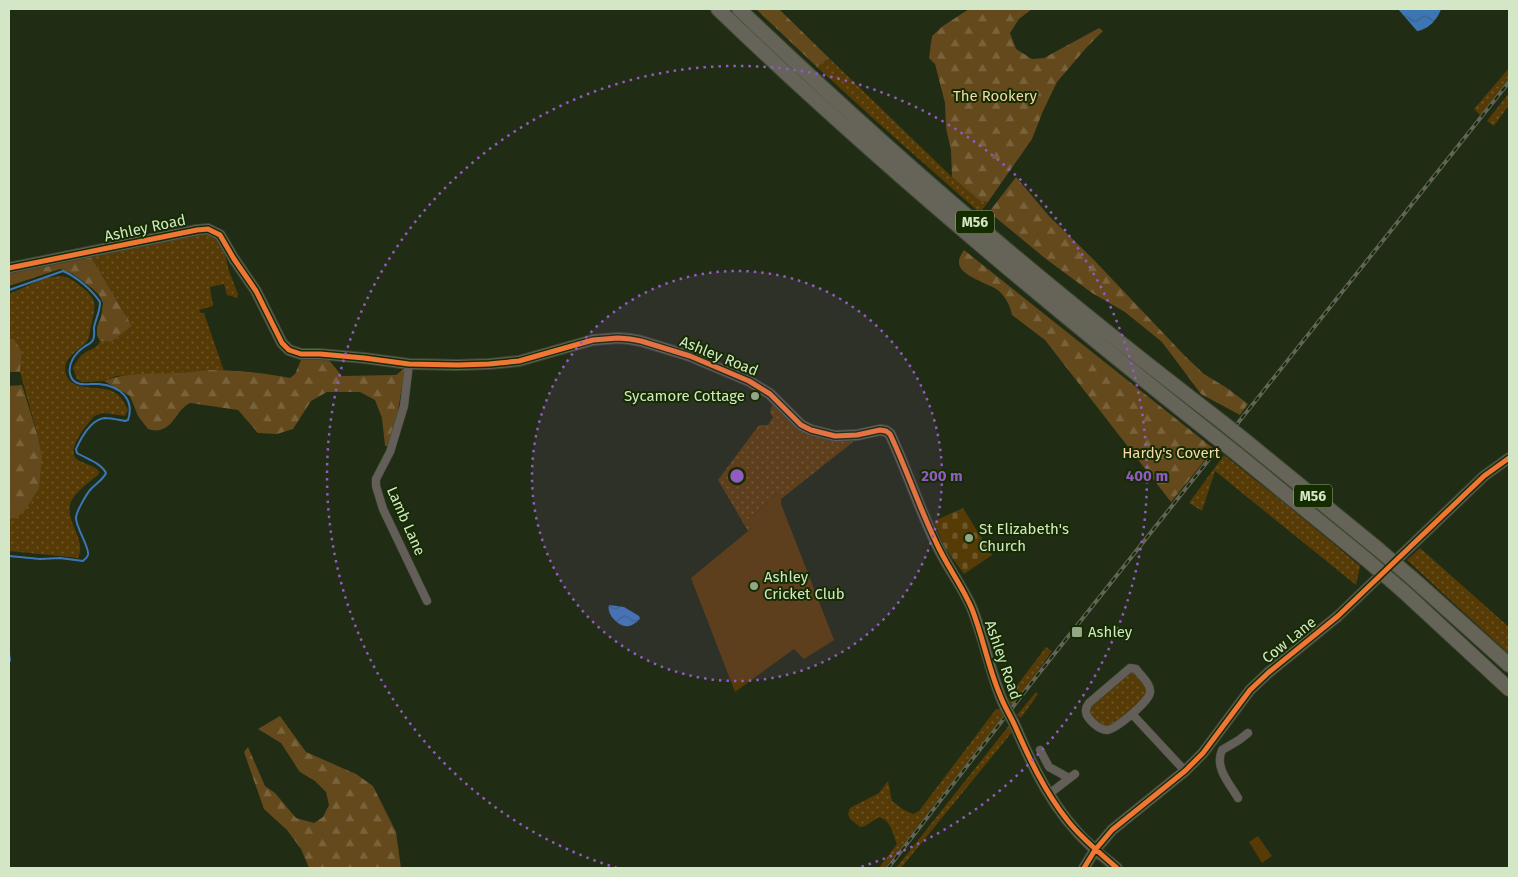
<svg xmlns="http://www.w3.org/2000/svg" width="1518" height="877" font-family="'Fira Sans',sans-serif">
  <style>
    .grass { fill: url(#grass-dots) }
    .forest { fill: url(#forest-firs) }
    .cemetery { fill: url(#cemetery-stones) }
    .pitch { fill: #563b07 }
    .water { fill: url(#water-waves) }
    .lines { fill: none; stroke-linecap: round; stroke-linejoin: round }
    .stream { stroke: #3c76b5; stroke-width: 2 }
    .minor-casing { stroke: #3d4833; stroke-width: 9 }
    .tertiary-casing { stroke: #3d4833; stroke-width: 12 }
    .motorway-casing { stroke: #3d4833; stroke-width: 16 }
    .minor { stroke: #635e58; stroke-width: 8 }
    .tertiary { stroke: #635e58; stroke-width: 10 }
    .motorway { stroke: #666358; stroke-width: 14 }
    .rail-casing { stroke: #63635a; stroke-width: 4 }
    .rail { stroke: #152c00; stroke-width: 2; stroke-dasharray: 5.5; stroke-linecap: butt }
    .tertiary-bridge-casing { stroke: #3d4833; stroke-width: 12; stroke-linecap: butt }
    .motorway-bridge-casing { stroke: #3d4833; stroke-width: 16; stroke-linecap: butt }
    .tertiary-bridge { stroke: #635e58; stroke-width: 10 }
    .motorway-bridge { stroke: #666358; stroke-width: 14 }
    .cycleway-casing { stroke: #152c00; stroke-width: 8 }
    .cycleway { stroke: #f07635; stroke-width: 5 }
    .ring { fill: none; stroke: #915bc1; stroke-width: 2.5; stroke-dasharray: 2.5 5 }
    .poi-dot { fill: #94a688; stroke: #152c00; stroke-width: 2 }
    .labels { text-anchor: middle; stroke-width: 4; stroke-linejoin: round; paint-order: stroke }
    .shield { fill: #152c00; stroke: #9aaf8b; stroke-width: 1 }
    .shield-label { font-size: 14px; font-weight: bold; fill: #d3e7c7 }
    .park-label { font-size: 15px; fill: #f6d7ae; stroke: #152c00 }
    .street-label { font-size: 15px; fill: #d3e7c7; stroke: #152c00 }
    .poi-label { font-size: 15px; fill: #d3e7c7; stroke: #152c00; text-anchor: start }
    .centre { fill: #915bc1; stroke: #152c00; stroke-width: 2.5 }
    .ring-label { font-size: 15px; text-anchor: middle; font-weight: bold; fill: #915bc1; stroke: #152c00; stroke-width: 4; stroke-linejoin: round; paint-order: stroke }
  </style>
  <defs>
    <pattern id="grass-dots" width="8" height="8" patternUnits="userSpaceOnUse" patternTransform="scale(1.25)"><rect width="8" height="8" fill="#563b07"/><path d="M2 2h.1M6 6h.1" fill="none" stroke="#6d572a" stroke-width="1.8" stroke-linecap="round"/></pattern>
    <pattern id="forest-firs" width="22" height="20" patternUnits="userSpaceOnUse" patternTransform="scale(1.25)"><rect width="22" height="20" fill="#64491d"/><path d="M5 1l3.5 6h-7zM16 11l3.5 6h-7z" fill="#79633c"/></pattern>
    <pattern id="cemetery-stones" width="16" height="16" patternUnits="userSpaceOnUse" patternTransform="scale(1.25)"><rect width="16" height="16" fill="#563b07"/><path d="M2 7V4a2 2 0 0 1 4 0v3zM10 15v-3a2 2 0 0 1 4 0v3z" fill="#6d572a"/></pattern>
    <pattern id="water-waves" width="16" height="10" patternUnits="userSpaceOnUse" patternTransform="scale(1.25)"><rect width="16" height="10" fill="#3c76b5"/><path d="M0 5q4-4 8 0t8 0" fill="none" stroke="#3d6285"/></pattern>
  </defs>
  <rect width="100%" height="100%" fill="#202c14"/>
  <path class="grass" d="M829,58L952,177L980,201L988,202L980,213L876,121L817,67Z
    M1509,68V79L1480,115L1474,109Z
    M1509,93V105L1494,126L1487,121Z
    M200,233C224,235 224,252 229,271C232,279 235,286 238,294L237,298L227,295L224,284L210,287L213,306L199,310L201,313H204L224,371L208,370L178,373L116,376L104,381L82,382L77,379L73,368C76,363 79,357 83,354C90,348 95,351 100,341L111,342L132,326L91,257Z
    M60,276C71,277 75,282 83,288C99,300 95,309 91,326C90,330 90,337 87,341C81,350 61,357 66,374C71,394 104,383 117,394C122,398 125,404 128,410L125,416L103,413L94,416C87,425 64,451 78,460C85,464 93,465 99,471V474C91,481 72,494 70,505C66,523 87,540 78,558L9,551V519L16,518L42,456L38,437L20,372L22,352L14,339H9V294L45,278Z
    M774,402L793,423L852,440L853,442L781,499L777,494L748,520L753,527L748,531L718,480L759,425H768L773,417C768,412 771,408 774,402Z
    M1224,455L1293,510L1360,566L1356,585L1215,471L1202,511L1189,503Z
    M1420,548L1509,627V654L1407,560Z
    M1046,647L1052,651L1031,680L1032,681L1012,707L1008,701L1009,696Z
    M1130,668L1136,669L1150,694L1112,728L1096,726L1086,707Z
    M1036,692L1038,694L1021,718L1017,715Z
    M996,709L1003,710L1005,714L885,868H879L897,844C893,835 891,820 879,817L865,826L860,827L850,819L848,814L850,808L879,793L888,781L892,801L904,810L913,814L919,811Z
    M1011,723L1013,731L901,868H896Z"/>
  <path class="forest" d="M756,9H779L829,58L817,67Z
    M969,9H1032L1019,19L1010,33L1016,49L1032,59L1044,58L1099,28L1103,31L1087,47L1057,82L1043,111L1032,139L988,202L980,201L952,177L951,150L946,128L945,103L935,64L929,58L932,36L943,26Z
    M1016,177L1049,216L1094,260L1185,356L1204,374L1227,388L1248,404L1240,415L1201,394L1162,342L1125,312L1092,293L1046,259L989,212Z
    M964,250L1214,449L1171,502L1045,340L1012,315C1010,305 1006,298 999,291C989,283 957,276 959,261C959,258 962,253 964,250Z
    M91,257L132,326L111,342L100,341L97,335V327L101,317L103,303L99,295L93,289L73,274L60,269L9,286V273Z
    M9,339H14L22,352L20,372H9Z
    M328,359L342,376L396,375L405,368L398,411L390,446H385L382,418L375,400L360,392H327L311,401L293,429L277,434L258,433L238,410L190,403C177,409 175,426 160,430C157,431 151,430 148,429L138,416L130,396L104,381C127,372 151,374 176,373C187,373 199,370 210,370C237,370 264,373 290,378L295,374L301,360Z
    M22,385L38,437L42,456L39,488L26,509L16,518L9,519V386Z
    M280,716L306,752L356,774L373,786L396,832L401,868H309L301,849L287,830L264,809L244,752L248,747L265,786L275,793L296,818L314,823L323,817L329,805L326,792L315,781L300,772L281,743L258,729Z"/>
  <path class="cemetery" d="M963,508L992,555L964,574L944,547L934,521Z"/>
  <path class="pitch" d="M777,494L781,499V504L834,640L804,659L794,649L735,692L691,578L753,527L748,520Z
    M1258,836L1272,856L1262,863L1249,842Z"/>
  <path class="water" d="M1398,9H1441C1438,19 1428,30 1417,31Z
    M609,605L624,607L639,616L640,619C637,622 633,625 629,626C619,628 606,614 609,605Z"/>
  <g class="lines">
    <path class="stream" d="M9,290L63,271C77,277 92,290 100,302C100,313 95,320 94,328C94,333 95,336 93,340C91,344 88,344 84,347C75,353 66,366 71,377C76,388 90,383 99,384C120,386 135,399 128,420L125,421C119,420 111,418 105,418C91,419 81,438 76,449L77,453C87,459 101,463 106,473C103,480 95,484 90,490C86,495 76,512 76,518C76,528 90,548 88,555C87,558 85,559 83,561L60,558L40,559L9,556
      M9,654L10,660L9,662"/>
    <g class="minor-casing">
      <path id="minor" d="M409,364L404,406L390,452L376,479V486L383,509L427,601
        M1130,668L1136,669C1140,675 1151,684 1150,692C1150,701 1116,729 1107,730C1099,730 1085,718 1086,710C1086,707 1087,706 1089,703Z
        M1132,714L1185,771
        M1040,750L1049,767L1069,778
        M1049,794L1075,774
        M1238,798C1230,784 1214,768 1222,750L1239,740L1248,733"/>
    </g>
    <g class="tertiary-casing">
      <path id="tertiary" d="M9,268L197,230L208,229L220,235L234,259L256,291L282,343L289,350L301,354H320L364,358L409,364L458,365L489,364L519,361L593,340L618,338L630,339L641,341L690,356L749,381L770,394L801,425L811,430L835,436L857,435L880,430L886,431L890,434C907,470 919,508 936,543C946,565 961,584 971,606C985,639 990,675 1005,707
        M1014,723C1033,768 1054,812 1091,846C1099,854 1109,861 1117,868
        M1084,868L1095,850L1112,830L1185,771L1203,753L1250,690L1268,673L1338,616L1484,476L1509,458"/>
    </g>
    <g class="motorway-casing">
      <path id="motorway" d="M718,9C875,160 1042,300 1213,435
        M739,9C829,95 922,179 1018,259C1085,315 1153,369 1222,422
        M1247,442L1378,549
        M1237,454L1367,560
        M1412,578L1509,665
        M1403,591L1509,689"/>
    </g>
    <use href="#minor" class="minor"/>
    <use href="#tertiary" class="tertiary"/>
    <use href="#motorway" class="motorway"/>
    <g class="rail-casing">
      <path id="rail" d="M888,868L1036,677L1509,82"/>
    </g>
    <use href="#rail" class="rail"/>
    <g class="tertiary-bridge-casing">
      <path id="tertiary-bridge" d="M1005,707L1014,723"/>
    </g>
    <g class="motorway-bridge-casing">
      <path id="motorway-bridge" d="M1222,422L1247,442
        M1213,435L1237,454
        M1378,549L1412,578
        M1367,560L1403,591"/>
    </g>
    <use href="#tertiary-bridge" class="tertiary-bridge"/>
    <use href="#motorway-bridge" class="motorway-bridge"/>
    <g class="cycleway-casing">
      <path id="cycleway" d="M9,268L197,230L208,229L220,235L234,259L256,291L282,343L289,350L301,354H320L364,358L409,364L458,365L489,364L519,361L593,340L618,338L630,339L641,341L690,356L749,381L770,394L801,425L811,430L835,436L857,435L880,430L886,431L890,434C907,470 919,507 936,542C946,565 962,585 972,609C983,637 988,667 1000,695C1004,706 1010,715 1015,726C1030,760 1045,792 1068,821C1082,839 1100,853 1117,868
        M1084,868L1095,850L1112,830L1185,771L1203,753L1250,690L1268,673L1338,616L1484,476L1509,458"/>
    </g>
    <use href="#cycleway" class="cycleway"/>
  </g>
  <circle cx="737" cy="476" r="205" fill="#915bc1" fill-opacity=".12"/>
  <g class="ring">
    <circle cx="737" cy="476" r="205"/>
    <path d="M617 868A410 410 0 1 1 857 868"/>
  </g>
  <g class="poi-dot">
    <circle cx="755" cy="396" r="5"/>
    <circle cx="969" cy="538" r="5"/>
    <circle cx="754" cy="586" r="5"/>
    <rect x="1071" y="626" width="12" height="12" rx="2.5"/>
  </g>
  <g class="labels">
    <g class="shield">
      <rect x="956" y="210.5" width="38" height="23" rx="4"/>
      <rect x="1294" y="484.5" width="38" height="23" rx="4"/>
    </g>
    <g class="shield-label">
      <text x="975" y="227">M56</text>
      <text x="1313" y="501">M56</text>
    </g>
    <g class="park-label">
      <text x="995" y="101">The Rookery</text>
      <text x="1171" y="458">Hardy's Covert</text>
    </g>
    <g class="street-label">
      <text transform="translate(145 228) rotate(-12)" y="5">Ashley Road</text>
      <text transform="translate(719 356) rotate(22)" y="5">Ashley Road</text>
      <text transform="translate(406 521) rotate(66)" y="5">Lamb Lane</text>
      <text transform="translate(1289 640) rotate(-39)" y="5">Cow Lane</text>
      <text transform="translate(1003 660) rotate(71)" y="5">Ashley Road</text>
    </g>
    <g class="poi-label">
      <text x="745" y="401" text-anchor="end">Sycamore Cottage</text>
      <text x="979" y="534">St Elizabeth's<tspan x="979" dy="17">Church</tspan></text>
      <text x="764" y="582">Ashley<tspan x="764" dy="17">Cricket Club</tspan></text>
      <text x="1088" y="637">Ashley</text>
    </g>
  </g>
  <circle cx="737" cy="476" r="8" class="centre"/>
  <g class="ring-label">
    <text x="942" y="481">200 m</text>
    <text x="1147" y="481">400 m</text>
  </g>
  <rect width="1518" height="877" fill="none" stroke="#d3e7c7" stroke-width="20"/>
</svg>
